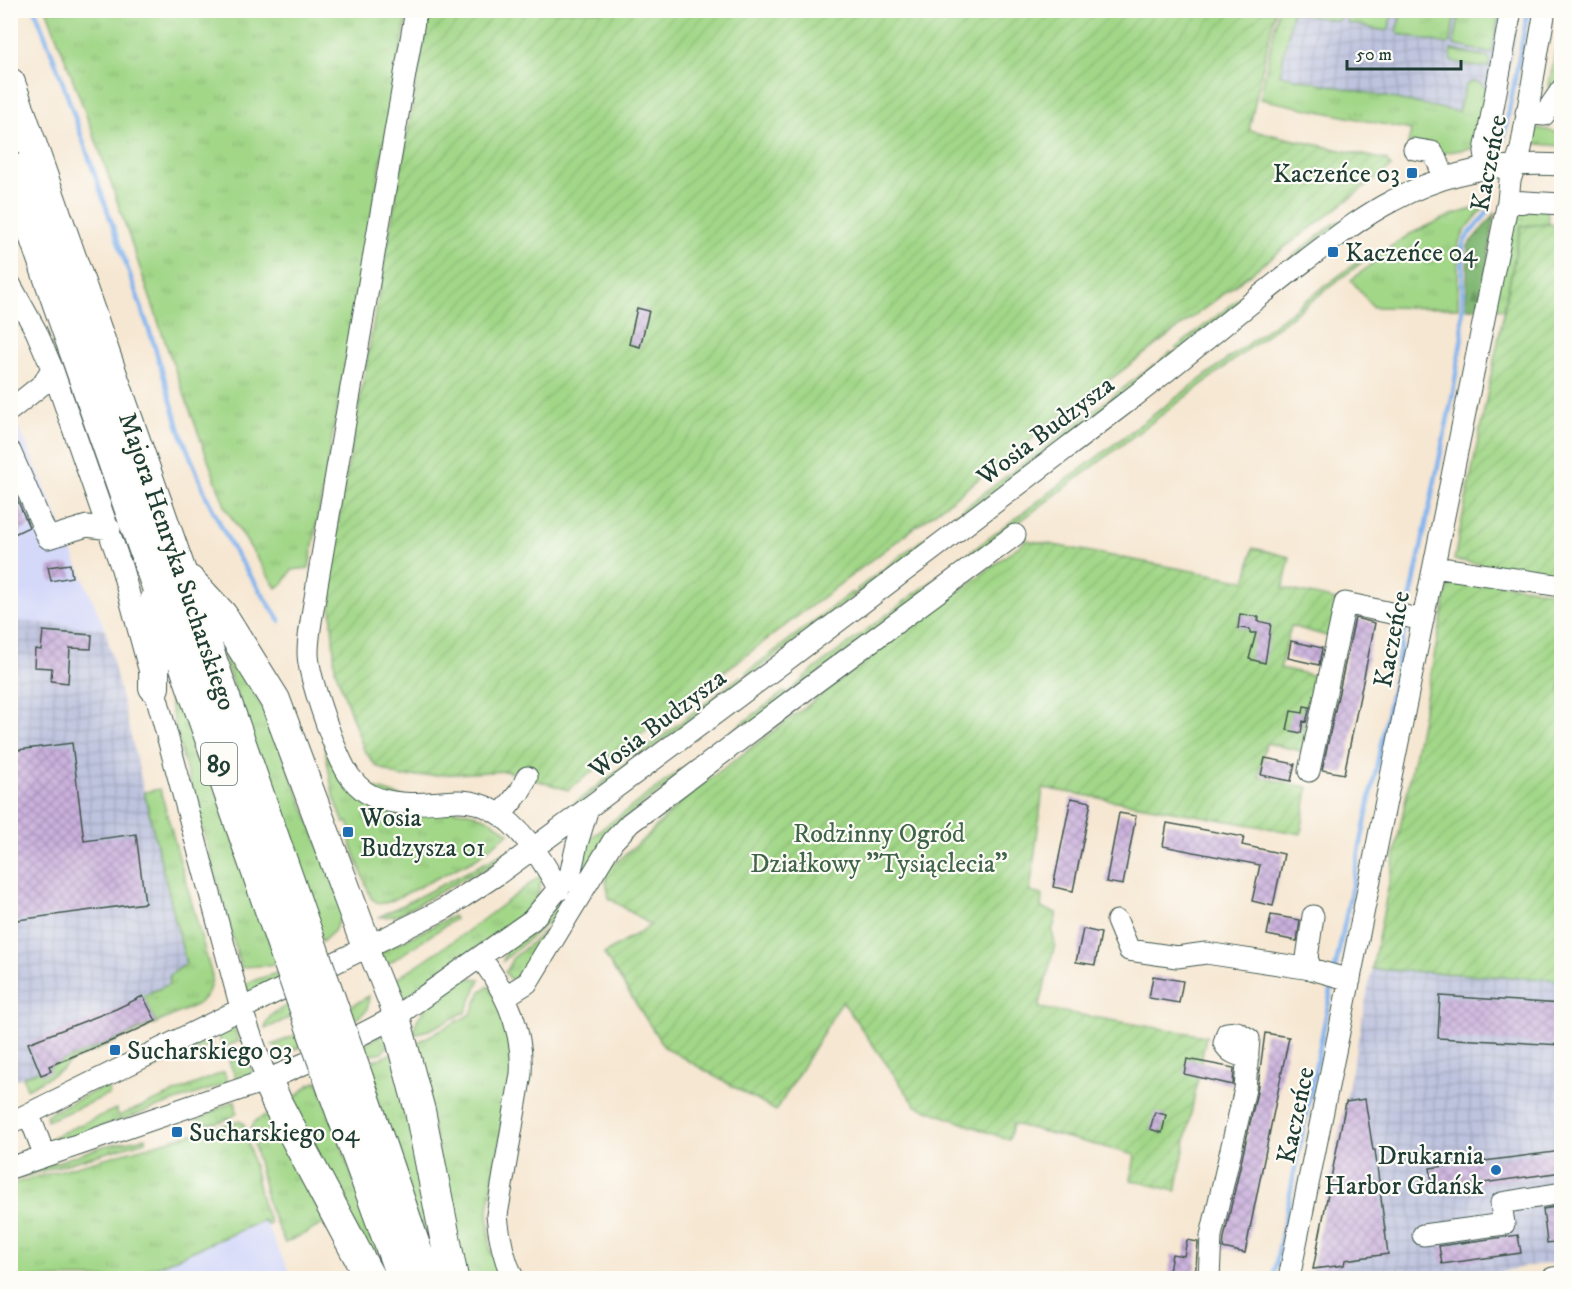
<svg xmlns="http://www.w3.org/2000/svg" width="1572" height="1289" font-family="'IM FELL DW Pica',serif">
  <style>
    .built { fill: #d4d8f9 }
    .industrial { fill: url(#industrial-grid) }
    .grass { fill: url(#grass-tufts); stroke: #608a5e; stroke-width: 1.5 }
    .forest { fill: url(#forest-firs); stroke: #507a54; stroke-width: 1.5 }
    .garden { fill: url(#garden-furrows); stroke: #608a5e; stroke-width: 1.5 }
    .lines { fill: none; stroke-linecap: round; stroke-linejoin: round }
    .stream { stroke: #81b4ee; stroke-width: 4.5 }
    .building { fill: url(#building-cross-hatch) }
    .minor-casing { stroke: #3f564c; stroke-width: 23 }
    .highway-casing { stroke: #3f564c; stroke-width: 32 }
    .minor { stroke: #fff; stroke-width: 21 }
    .highway { stroke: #fff; stroke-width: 30 }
    .highway-bridge-casing { stroke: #3f564c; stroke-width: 32; stroke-linecap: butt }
    .highway-bridge { stroke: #fff; stroke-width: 30 }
    .poi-dot { fill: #1f6fb2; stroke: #fdfcf7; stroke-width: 2 }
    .labels { text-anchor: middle; stroke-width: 4.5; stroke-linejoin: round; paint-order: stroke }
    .shield { fill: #fdfcf7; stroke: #62766e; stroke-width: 1.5 }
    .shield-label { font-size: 24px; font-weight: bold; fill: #1f3d34 }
    .street-label { font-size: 26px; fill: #1f3d34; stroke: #fdfcf7 }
    .poi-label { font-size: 26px; fill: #1f3d34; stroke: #fdfcf7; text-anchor: start }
    .park-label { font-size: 26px; fill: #406449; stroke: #fdfcf7 }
  </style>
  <defs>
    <pattern id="industrial-grid" width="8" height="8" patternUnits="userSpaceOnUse" patternTransform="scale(1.5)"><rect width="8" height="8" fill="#bdc3de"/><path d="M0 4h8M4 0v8" fill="none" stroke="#a2a8bf"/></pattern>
    <pattern id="grass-tufts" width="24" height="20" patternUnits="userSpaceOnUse" patternTransform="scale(1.5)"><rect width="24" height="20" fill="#a2d788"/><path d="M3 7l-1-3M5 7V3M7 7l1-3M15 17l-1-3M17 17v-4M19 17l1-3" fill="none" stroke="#8bb976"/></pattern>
    <pattern id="forest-firs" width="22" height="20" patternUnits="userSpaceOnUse" patternTransform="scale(1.5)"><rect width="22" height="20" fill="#81b874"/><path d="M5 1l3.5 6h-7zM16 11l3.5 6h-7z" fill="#699760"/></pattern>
    <pattern id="garden-furrows" width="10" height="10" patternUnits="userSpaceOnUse" patternTransform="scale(1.5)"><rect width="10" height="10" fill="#a2d788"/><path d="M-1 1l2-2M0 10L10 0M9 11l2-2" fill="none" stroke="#8bb976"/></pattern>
    <pattern id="building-cross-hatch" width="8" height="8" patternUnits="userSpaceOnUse" patternTransform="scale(1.5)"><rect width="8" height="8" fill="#cbb1dd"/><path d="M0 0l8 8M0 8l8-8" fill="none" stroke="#a491b4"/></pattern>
  </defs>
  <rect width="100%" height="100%" fill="#fdfcf7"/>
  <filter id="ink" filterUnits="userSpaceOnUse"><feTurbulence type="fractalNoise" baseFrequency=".0167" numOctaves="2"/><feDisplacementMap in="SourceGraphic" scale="12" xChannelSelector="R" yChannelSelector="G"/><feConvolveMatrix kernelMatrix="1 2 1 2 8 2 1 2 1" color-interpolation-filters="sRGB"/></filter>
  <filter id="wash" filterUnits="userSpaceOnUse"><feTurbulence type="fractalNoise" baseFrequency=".008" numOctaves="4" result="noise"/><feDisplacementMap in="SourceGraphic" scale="24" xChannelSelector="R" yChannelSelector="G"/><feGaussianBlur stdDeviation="1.35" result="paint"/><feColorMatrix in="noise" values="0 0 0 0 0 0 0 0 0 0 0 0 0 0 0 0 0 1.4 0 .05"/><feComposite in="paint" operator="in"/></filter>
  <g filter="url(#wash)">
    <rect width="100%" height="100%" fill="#f6e7d2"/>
    <path class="built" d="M10,409L25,441L105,629L11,620Z
      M264,1220L292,1278H131Z"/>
    <path class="industrial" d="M1278,11H1520L1499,122L1462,141L1260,99Z
      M11,620L105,629L186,964L170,975L156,1021L126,1035L11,1082Z
      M1372,969L1561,980V1262L1530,1266L1470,1278H1310Z"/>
    <path class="grass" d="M1278,10L1342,11L1338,21L1292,12L1280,75L1458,112L1466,85C1475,78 1482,82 1487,91L1478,147L1443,153L1408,144L1411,130L1260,99Z
      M47,11H408L309,568L292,570L283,584L276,588L226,509L168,350L102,157Z
      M1347,11H1392L1389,29L1386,31L1347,23Z
      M1402,11H1456L1450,42L1447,44L1399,34L1397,31Z
      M1460,11H1500L1492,52L1489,53L1454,45Z
      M1451,50L1488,57L1490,60L1488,67H1478L1451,61Z
      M1528,126L1561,133V146L1527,143Z
      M1486,205L1467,228L1458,244V308L1373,307L1351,280L1371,265L1381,253L1410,234L1452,215Z
      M1547,208L1549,224L1521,226L1504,309L1494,308L1511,212Z
      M1344,220L1164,363L544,830L537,832L741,676L743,678L748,675L747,672L852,592L854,594L859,591L857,589L1154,365L1156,367L1161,363L1160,361L1171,352L1173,354L1177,350L1176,348L1335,223Z
      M1369,253L1365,260L1175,405L610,829L558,921L552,919L503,961L507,948L582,844L784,692L786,694L805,678L804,677Z
      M209,615L270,721L346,915L340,918L334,931L322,942Z
      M160,631L277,963C265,967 253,965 241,968L178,740L170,703Z
      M323,737L339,777L445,810L469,812L490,820L509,833L475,859L391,901C382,905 378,904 371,898L347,833L351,831L348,822L344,823L333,794Z
      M160,789L212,976C211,989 207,997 196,1005L70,1062L61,1070L27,1089L23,1077L126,1035L155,1021L143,996L169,984L170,975L186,964L144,792Z
      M514,848L512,854L503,861L469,876L396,916L379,917Z
      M543,874L537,897L526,912L400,1002L392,982L465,933Z
      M453,916L455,919L385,966L379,953Z
      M549,928L523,979H510L505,972L508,969L512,959Z
      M280,972L282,978L249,994L246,983Z
      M472,978L480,979L466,1012L429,1030L413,1034C415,1008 445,994 465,979Z
      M489,986L507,1025L513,1071L488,1209L490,1248L503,1278H464L416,1043L471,1014L481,991Z
      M369,996L367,1010L351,1023L346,1009Z
      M291,1004L295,1015L265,1029C267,1014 278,1010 291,1004Z
      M233,1025L239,1041L223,1048L217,1032Z
      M389,1031V1045L382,1052L363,1058L359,1047Z
      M301,1033L305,1045C292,1050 285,1054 272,1045Z
      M208,1036L212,1044L107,1088L110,1094L47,1121L46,1115Z
      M396,1052L444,1278H436L365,1064Z
      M245,1055L253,1074L237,1080L229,1062Z
      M224,1072L228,1083L57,1142L51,1139L52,1137L116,1109L119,1116Z
      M318,1081L389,1278H380L288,1104L309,1085Z
      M235,1101L237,1113C228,1121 206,1128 196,1121L223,1106Z
      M272,1112L326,1223L285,1243L269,1207L251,1132C251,1120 262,1117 272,1112Z
      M239,1121L244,1124L262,1202L270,1223L267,1225L264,1220L131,1278H11V1184Z
      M146,1138V1141L11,1180L10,1178L104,1146Z"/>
    <path class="forest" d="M1495,212L1481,308H1466L1468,246C1476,233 1488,225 1495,212Z"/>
    <path class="garden" d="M429,11H1275L1249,130L1386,160L1391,167L568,790L506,771L400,777L376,766L364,750L335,669L329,573Z
      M1561,22V100H1546Z
      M1549,224L1561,226V577L1454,560L1521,226Z
      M1027,540L1246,581L1253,548L1290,557L1283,588L1341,601L1334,638L1291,626L1280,668L1325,678L1311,753L1266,743L1259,777L1308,787L1301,834L1043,788L1030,892L1042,895L1041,908L1057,913L1052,932L1055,944L1039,1008L1206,1036L1176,1191L1131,1180L1135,1155L1013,1124L1009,1140L916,1106L842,1001L776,1111L664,1047L604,954L651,925L609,898L605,872L647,836L683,799Z
      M1450,576L1561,593V980L1372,969Z"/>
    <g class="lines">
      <path class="stream" d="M35,10L59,72L154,344L180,431L207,498L234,551L280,621
        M1503,142L1528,10
        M1408,611L1453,393L1462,336L1463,245C1469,228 1485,222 1490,206
        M1335,970L1406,622
        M1273,1278L1333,981"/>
    </g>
    <g id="blocks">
      <path class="building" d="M637,308L649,311L640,347L629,344Z
        M16,497L29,527L10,536V499Z
        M70,564L72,577L51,581L48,567Z
        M1240,614L1259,617L1258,621L1271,624L1265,663L1249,659L1256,633H1250V629L1238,628Z
        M1355,618L1375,623L1344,774L1322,770Z
        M43,631L92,635L91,649L70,648L68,683L51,681L52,668L34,667L35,649L41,650Z
        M1291,641L1322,648L1319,665L1288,658Z
        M1304,706L1310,707L1306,722L1303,721L1301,733L1287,730L1291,711L1303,713Z
        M72,743L84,841L136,834L145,903L10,921V851L14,850L10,822V751Z
        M1265,758L1295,764L1291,781L1261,775Z
        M1071,798L1091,802L1073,891L1053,887Z
        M1119,813L1136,816L1123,885L1106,882Z
        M1167,823L1244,837L1242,845L1284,854L1273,906L1252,901L1260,865L1163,846Z
        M1271,915L1300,920L1297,941L1267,935Z
        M1083,929L1101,933L1095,965L1076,962Z
        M1153,976L1183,981L1179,1003L1149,998Z
        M143,996L156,1021L126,1035L49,1066L51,1071L41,1075L28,1043L116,1009Z
        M1440,996L1562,1004V1045L1438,1038Z
        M1265,1033L1289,1037L1245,1253L1223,1248L1224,1238L1257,1092Z
        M1187,1059L1234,1068L1233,1085L1184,1074Z
        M1365,1099L1373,1150H1375L1388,1254L1345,1260L1344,1265L1313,1269L1346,1102Z
        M1155,1112L1166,1115L1162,1133L1150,1129Z
        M1562,1151V1172L1433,1190L1430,1168Z
        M1562,1206V1241L1547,1243L1543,1209Z
        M1518,1235L1521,1253L1442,1264L1439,1246Z
        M1187,1240L1198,1242L1195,1278H1168L1172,1254L1184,1256Z"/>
    </g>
  </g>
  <g filter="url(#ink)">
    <use href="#blocks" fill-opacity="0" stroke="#3f564c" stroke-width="1.5"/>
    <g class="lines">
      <g class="minor-casing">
        <path id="minor" d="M416,10L317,585C314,607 308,631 308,653C308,676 337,760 351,778C358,787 369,796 380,799C405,807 431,802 457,801C505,799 540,854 559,890
          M1526,113L1544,115L1562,89
          M1414,149L1432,152L1438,162L1444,178
          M1487,167L1485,151L1511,10
          M1508,201L1562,204
          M10,284L36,331L52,368L122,569L241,1008L267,1080
          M10,410L44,383L52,368
          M10,451L48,538L87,526L110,529
          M1434,567L1562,586
          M1309,771L1345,603L1423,620
          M501,815L521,790L527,777
          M1313,916L1307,958L1311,969L1350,980
          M1117,921L1129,950L1177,957L1206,953L1311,969
          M367,947L395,1017
          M481,958C506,992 524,1030 521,1074L497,1215C499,1238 503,1257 513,1278
          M506,996L527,983L613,841L630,823L808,688L1015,535
          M29,1115L45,1156
          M10,1123L446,908L498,874C708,721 915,563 1123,405C1185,358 1244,307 1306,260C1334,239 1361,217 1392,201C1445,172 1502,161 1562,165
          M10,1168L267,1080L308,1062L395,1017L532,920L570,875L577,844L588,808
          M1423,1235L1504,1224L1501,1203L1562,1193
          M1209,1278L1211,1236L1245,1089L1249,1039L1237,1032L1227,1033L1224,1043C1229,1053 1237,1055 1248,1057
          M1289,1278L1508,201L1510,180L1521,149L1545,10
          M1553,1278L1562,1277"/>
      </g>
      <g class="highway-casing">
        <path id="highway" d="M10,83L309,938
          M10,167L283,947
          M190,581L222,615L275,700L367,947
          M154,687L155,601
          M395,1017L420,1111L453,1278
          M267,1080L278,1105L370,1278
          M359,1081L426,1278
          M333,1090L402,1278"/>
      </g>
      <use href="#minor" class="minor"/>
      <use href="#highway" class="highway"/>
      <g class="highway-bridge-casing">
        <path id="highway-bridge" d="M309,938L359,1081
          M283,947L333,1090"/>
      </g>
      <use href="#highway-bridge" class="highway-bridge"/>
    </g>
  </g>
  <g class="poi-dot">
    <rect x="1406" y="167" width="12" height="12" rx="3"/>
    <rect x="1327" y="246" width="12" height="12" rx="3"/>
    <rect x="342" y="826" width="12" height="12" rx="3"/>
    <rect x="109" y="1044" width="12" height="12" rx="3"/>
    <rect x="171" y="1126" width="12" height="12" rx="3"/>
    <circle cx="1496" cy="1170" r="6"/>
  </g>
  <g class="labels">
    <rect class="shield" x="201" y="743" width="36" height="42" rx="4.5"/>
    <g class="shield-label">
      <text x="219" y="772">89</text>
    </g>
    <g class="street-label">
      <text transform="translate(1488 163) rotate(-79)" y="9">Kaczeńce</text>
      <text transform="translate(1045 430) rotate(-37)" y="9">Wosia Budzysza</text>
      <text transform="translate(178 561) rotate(71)" y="9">Majora Henryka Sucharskiego</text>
      <text transform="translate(1391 639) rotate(-79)" y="9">Kaczeńce</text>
      <text transform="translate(657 723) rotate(-37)" y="9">Wosia Budzysza</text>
      <text transform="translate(1295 1115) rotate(-78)" y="9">Kaczeńce</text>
    </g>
    <g class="poi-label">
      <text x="1400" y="182" text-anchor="end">Kaczeńce 03</text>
      <text x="1345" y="261">Kaczeńce 04</text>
      <text x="360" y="826">Wosia<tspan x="360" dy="30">Budzysza 01</tspan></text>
      <text x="127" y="1059">Sucharskiego 03</text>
      <text x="189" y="1141">Sucharskiego 04</text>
      <text x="1484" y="1164" text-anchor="end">Drukarnia<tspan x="1484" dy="30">Harbor Gdańsk</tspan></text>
    </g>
    <g class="park-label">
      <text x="879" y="842">Rodzinny Ogród<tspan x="879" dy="30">Działkowy "Tysiąclecia"</tspan></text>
    </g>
  </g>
  <rect width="1572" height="1289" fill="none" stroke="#fdfcf7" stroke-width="36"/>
  <path d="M1347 60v9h114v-9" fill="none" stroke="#1f3d34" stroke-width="3"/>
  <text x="1356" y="60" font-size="18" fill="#1f3d34" stroke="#fdfcf7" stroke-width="4.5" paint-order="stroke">50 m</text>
</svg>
